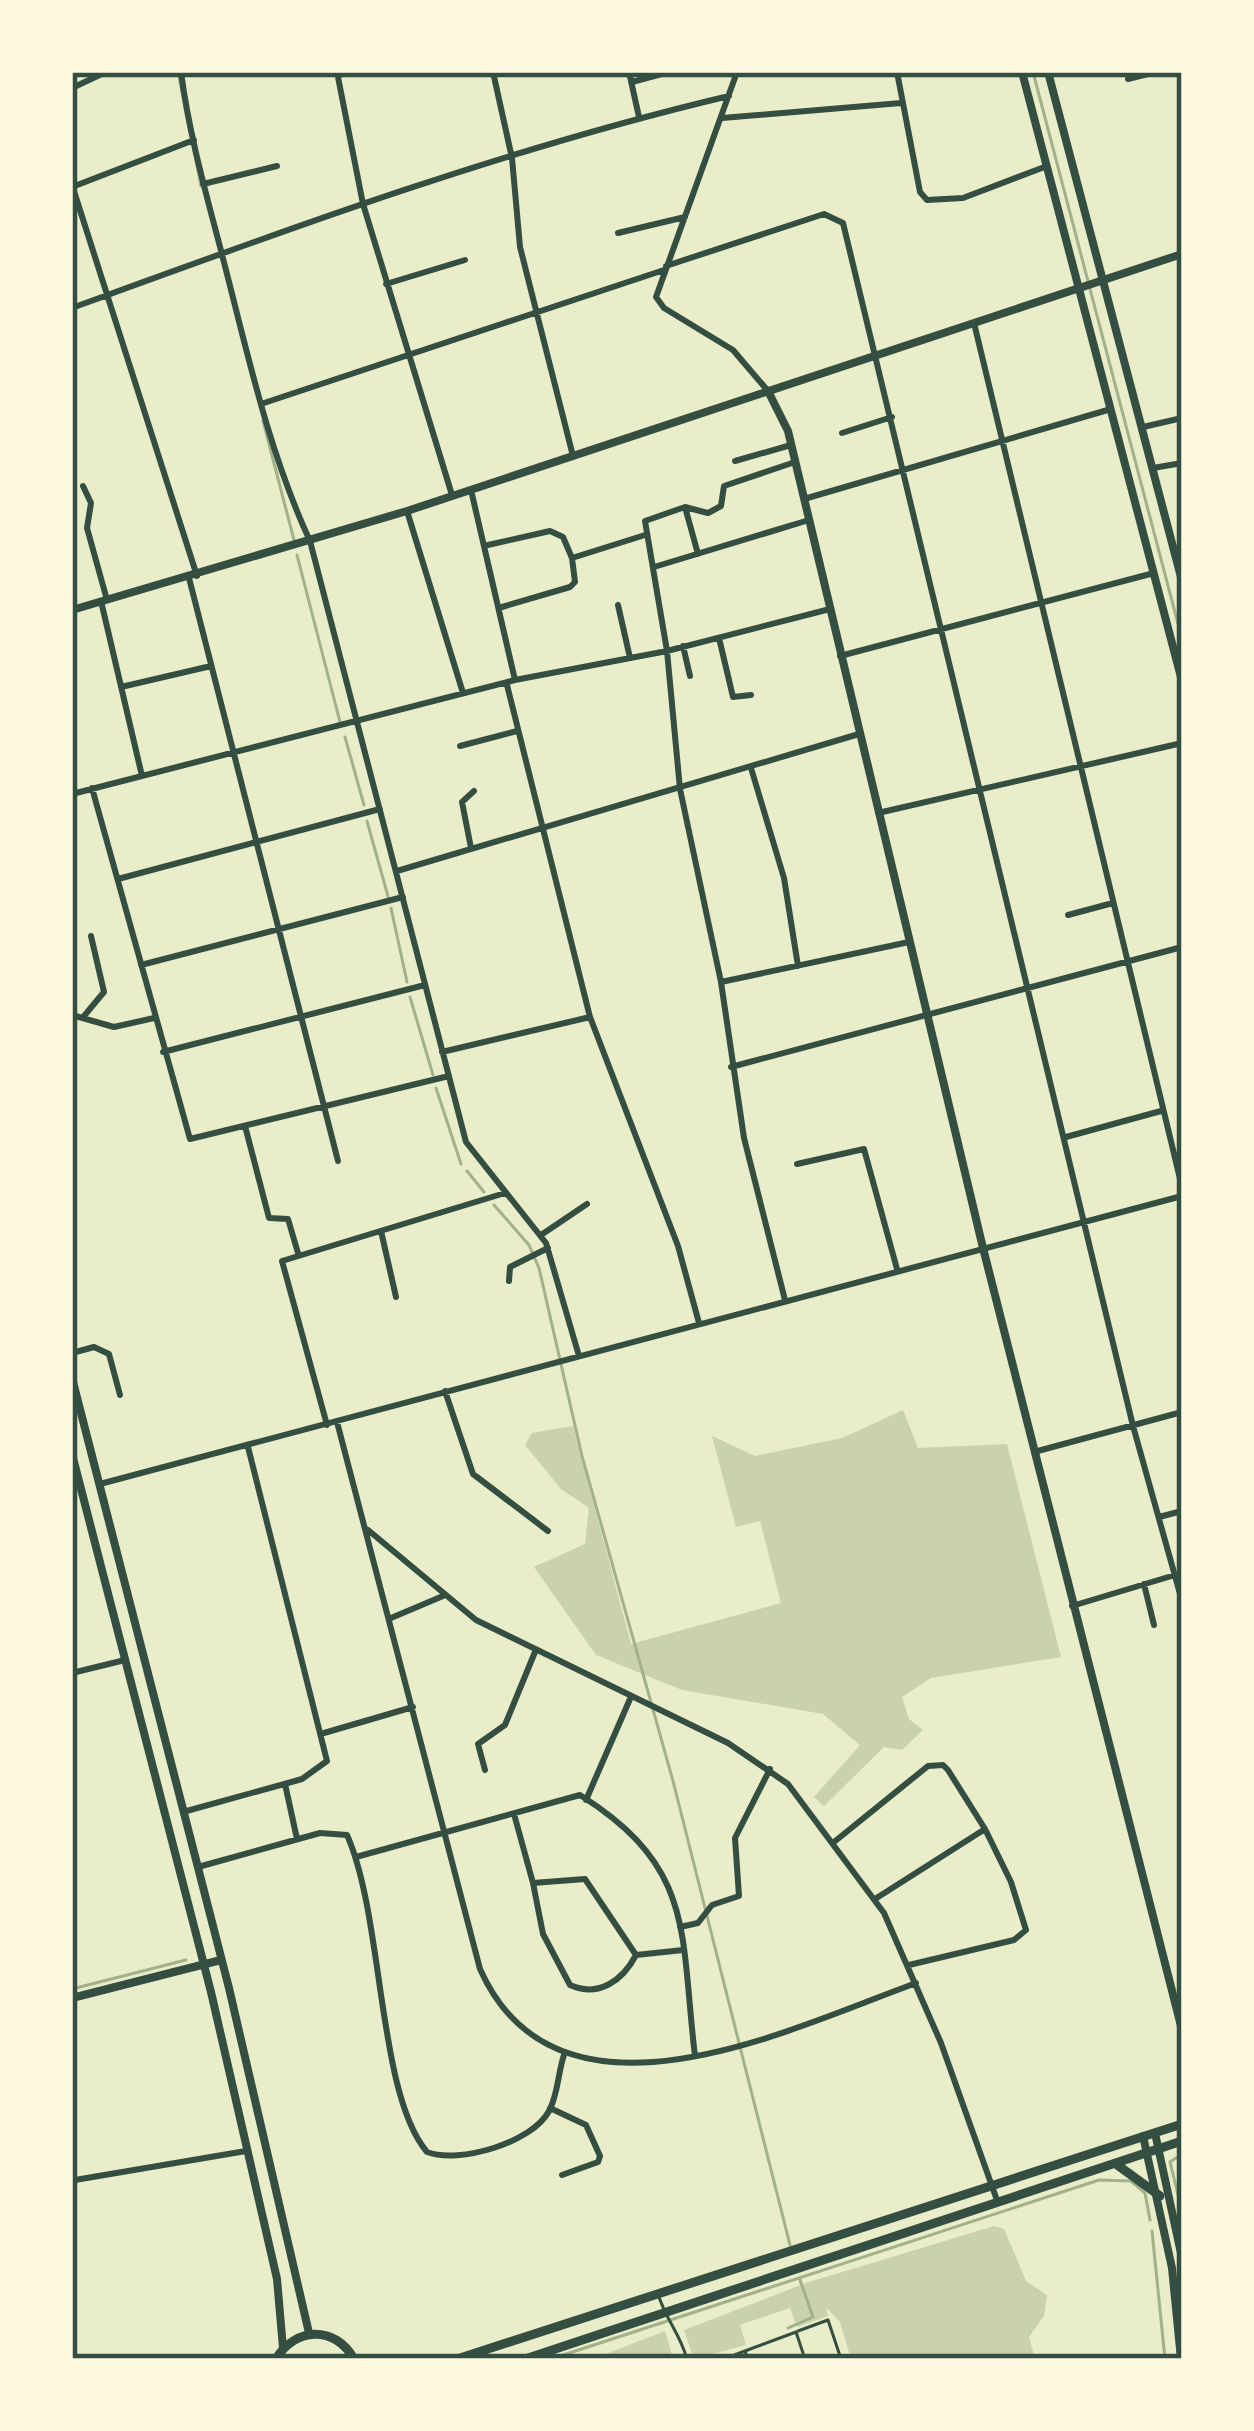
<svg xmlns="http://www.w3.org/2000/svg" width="1254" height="2431" font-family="'Titillium Web',sans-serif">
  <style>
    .green { fill: #cad2ad }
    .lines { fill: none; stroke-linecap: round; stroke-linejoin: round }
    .stream { stroke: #a3b18a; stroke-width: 3 }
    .service { stroke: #344e41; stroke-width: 3 }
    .minor { stroke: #344e41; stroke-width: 6 }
    .tertiary { stroke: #344e41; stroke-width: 8 }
    .secondary { stroke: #344e41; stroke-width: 8 }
    .trunk { stroke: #344e41; stroke-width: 9 }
    .neatline { fill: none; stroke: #344e41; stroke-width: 4.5 }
  </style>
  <rect width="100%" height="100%" fill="#e9edc9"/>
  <path class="green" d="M903,1410L918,1448L1007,1444L1061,1657L931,1678L902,1697L909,1719L923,1730L902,1750L884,1747L824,1806L814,1797L860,1745L823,1714L682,1690L596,1655L534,1567L585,1544L589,1508L561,1489L525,1445L532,1433L573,1426L631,1644L781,1603L760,1521L736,1527L712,1436L755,1456L842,1438Z
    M994,2226L1004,2229L1026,2281L1047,2295L1044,2316L1029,2337L1035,2359H851L840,2322L826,2307L828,2316L797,2327L790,2308L740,2325L746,2345L694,2359L684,2330L806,2283Z
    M665,2331L673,2359H593Z"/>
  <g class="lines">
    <path class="stream" d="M178,72L201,186
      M1033,72L1182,639
      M263,421L294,540
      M297,555L340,722
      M345,737L364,805
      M367,821L389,900
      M391,908L407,982
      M410,997L433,1075
      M436,1088L461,1164
      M467,1171L484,1192
      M494,1205L529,1245L539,1268L582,1456L673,1781L790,2245
      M72,1989L186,1960
      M1182,2154L1170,2162L1182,2211
      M1152,2231L1165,2359
      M788,2328L813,2317L800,2280
      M551,2359L1099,2180L1131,2181L1145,2193L1150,2220"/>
    <path class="service" d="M659,2297C667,2321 680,2334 687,2359
      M798,2331L828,2320L841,2359
      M745,2351L796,2332L805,2359
      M724,2359L745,2351L748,2359"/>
    <path class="minor" d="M181,72C190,142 211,210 228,278C251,368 271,457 310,541L466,1142L546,1243L579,1356
      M337,72L363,204L452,495
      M493,72L512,158L520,247L573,456
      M629,72L639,117
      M737,72L656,297L664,308L733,350L768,391
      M897,72L920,192L927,200L963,198L1047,166
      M337,75L356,72
      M1128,79L1156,72
      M632,82L669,72
      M72,88L106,72
      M722,118L901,103
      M203,184L277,166
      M72,185L197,576
      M72,187L194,140
      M618,233L685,217
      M666,266L824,214L843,223L1133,1426L1182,1601
      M386,284L465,260
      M72,308C288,229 505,149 729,96
      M974,323L1182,1187
      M261,404L664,270
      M1143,427L1182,418
      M842,433L892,417
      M735,461L791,445
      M1153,468L1182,463
      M83,486L91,503L87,528L107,600
      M471,490L515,680
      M804,499L1111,409
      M685,507L708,513L721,506L724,486L795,462
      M407,511L463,693
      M488,545L550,531L563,537L572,558L645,535
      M698,554L685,507L645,521L667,651L680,789L721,982L744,1138L785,1300
      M654,567L809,520
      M189,578L338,1161
      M101,601L142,776
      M618,605L630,658
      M502,607L570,587L575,582L572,558
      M719,638L733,697L751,695
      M683,646L690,676
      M840,656L1154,573
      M507,685L590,1017L678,1246L699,1323
      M121,687L211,666
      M460,746L517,731
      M751,768L784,878L798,966
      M92,788L190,1139L449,1076
      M72,794L515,680L667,651L830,609
      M878,813L1182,743
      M471,848L462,802L474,791
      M397,871L859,734
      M118,879L380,809
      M1068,915L1113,903
      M141,965L403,897
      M721,982L909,942
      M72,1015L114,1027L154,1018
      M84,1016L104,992L91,936
      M163,1052L425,985
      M442,1052L590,1017
      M731,1067L1182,947
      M245,1126L269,1218L288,1219L298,1253
      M1066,1137L1161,1111
      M797,1164L864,1149L897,1269
      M381,1231L396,1297
      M541,1235L587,1204
      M509,1281L510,1267L548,1248
      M72,1353L94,1347L109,1354L120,1395
      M445,1391L473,1474L548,1531
      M337,1422L480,1969C558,2144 790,2029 916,1983
      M327,1425L282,1261L505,1193
      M1034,1452L1182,1412
      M100,1484L1182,1196
      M1159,1517L1182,1511
      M368,1530L476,1620L728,1743L788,1784L884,1913L941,2043L998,2203
      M1144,1584L1154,1625
      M1072,1606L1175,1575
      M391,1618L443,1596
      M72,1673L125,1660
      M324,1733L413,1707
      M485,1770L478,1744L505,1725L535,1652
      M285,1784L297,1839
      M586,1800L630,1699
      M183,1812L302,1779L327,1761L248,1447
      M514,1814L533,1883L585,1879L636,1955L683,1950
      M834,1842L928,1766L943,1765L948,1770L985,1829L875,1899
      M356,1857L580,1795C696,1868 680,1933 695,2056
      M198,1867L320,1833L347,1835C384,1918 377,2093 427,2152C459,2164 532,2143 549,2111C558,2095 558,2072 564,2055
      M533,1883L543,1934L570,1985C599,1998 623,1980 636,1955
      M680,1927L698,1923L712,1905L739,1896L735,1838L770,1769
      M909,1965L1014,1940L1026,1930L1011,1882L985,1829
      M550,2108L586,2125L600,2156L598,2162L562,2175
      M75,2180L246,2151"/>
    <path class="tertiary" d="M1022,72L1182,681
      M1048,72L1182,581
      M768,391L788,431L983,1248L1182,2030
      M72,610L407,511L1182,254"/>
    <path class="secondary" d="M72,1378L229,1988L309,2333
      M72,1454L211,1992L277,2279L283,2348
      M72,1998L221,1960
      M1155,2133L1182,2258
      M1143,2136L1172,2268L1181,2359"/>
    <path class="trunk" d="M1116,2164L1160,2196
      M276,2359C295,2327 335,2325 354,2359
      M457,2359L1182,2124
      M525,2359L1182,2141"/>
  </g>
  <rect width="1254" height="2431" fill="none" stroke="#fefae0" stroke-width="150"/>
  <rect x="75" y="75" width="1104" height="2281" class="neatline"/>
</svg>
